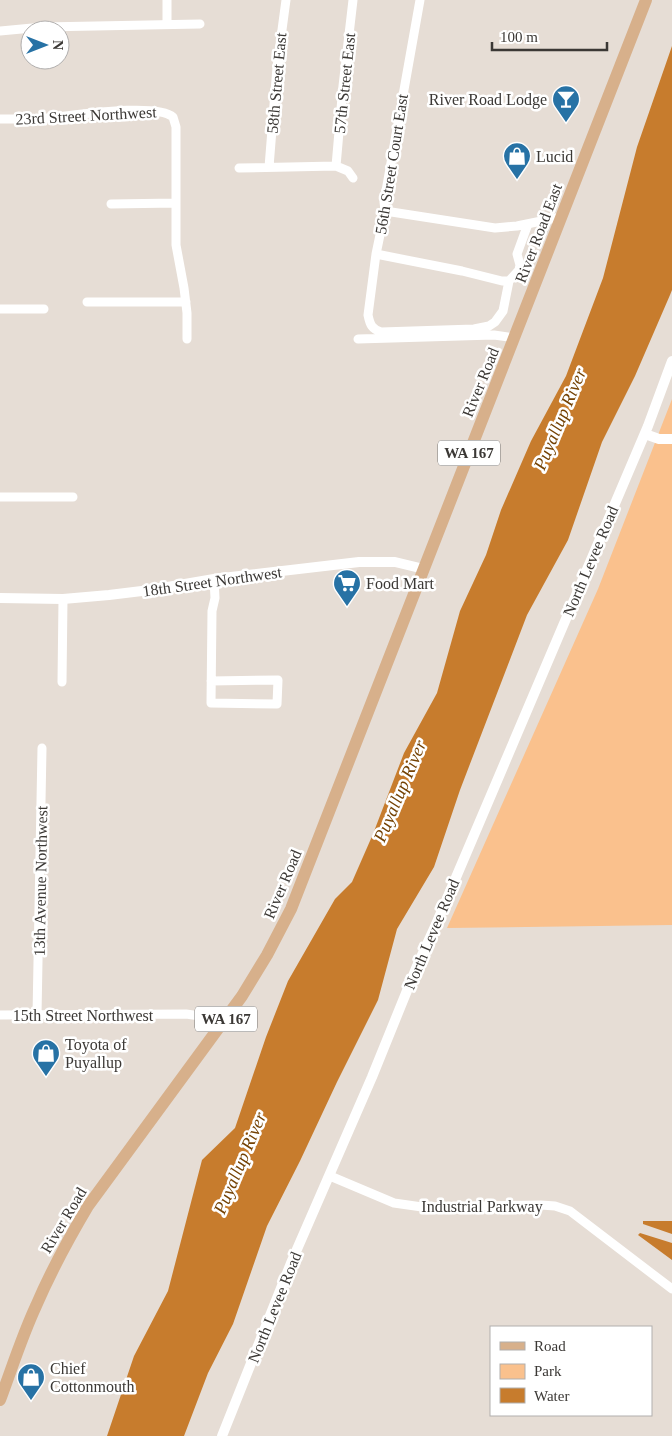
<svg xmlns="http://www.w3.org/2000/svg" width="672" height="1436" font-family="Georgia,serif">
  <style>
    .green { fill: #fac18d }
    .water { fill: #c77c2d }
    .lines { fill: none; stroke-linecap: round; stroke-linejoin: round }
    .minor { stroke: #fff; stroke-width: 9 }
    .tertiary { stroke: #fff; stroke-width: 10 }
    .primary { stroke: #d7b08b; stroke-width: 12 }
    .labels { text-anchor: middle; stroke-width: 5; stroke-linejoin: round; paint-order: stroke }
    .shield { fill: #fff; stroke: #767472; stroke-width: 1 }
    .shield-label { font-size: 15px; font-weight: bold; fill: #3b3835 }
    .street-label { font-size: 16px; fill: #3b3835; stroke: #fff }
    .poi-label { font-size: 16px; fill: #3b3835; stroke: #fff; text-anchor: start }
    .water-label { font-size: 18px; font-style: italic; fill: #744204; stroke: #fff }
  </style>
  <rect width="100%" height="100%" fill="#e6ddd5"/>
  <path class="green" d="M672,399V925L447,928L598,589Z"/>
  <path class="water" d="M672,46V290L670,295L635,376L602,442L568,540L527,615L460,790L434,867L397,929L378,1000L337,1082L300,1161L267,1226L233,1324L208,1373L184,1436H107L134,1356L168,1291L202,1160L235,1128L266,1037L288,981L335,899L352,882L373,834L404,753L437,693L460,611L486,555L501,510L531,441L566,376L603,278L637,147Z
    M643,1221H672V1234L643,1224Z
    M640,1233L672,1243V1260L638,1235Z"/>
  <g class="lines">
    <path class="minor" d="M167,0V24
      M420,0L384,202L385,211L376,254L368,315C370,325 372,329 381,332L474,329L489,326L495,322L503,311L509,281L519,270L520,265L517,254L528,224
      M0,31L43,27L200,24
      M0,119C16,119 31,119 47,118C71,116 156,102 173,117L176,127V245L184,288L187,313V339
      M336,166L343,86L353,0
      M269,167L277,67L286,0
      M239,168L336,166L348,171L353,178
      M111,204L176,203
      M385,211L495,228L517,226L561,217
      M376,254L462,271L502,281H509
      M87,302H186
      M0,309H44
      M358,339L494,335L515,338
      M0,497H73
      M211,681L278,680L277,704L211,703L212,611L215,598L214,579
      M62,682L63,599
      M0,1015L186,1014L207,1017L223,1023
      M37,1015L42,748
      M330,1176L394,1203L422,1207L541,1205L555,1206L570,1211L672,1289"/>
    <path class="tertiary" d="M645,434L659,439H672
      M0,598L63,599L109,595L150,590L214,579L359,562H395L424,569
      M222,1436L291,1263L372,1077L417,966L437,922L648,426L672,361"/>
    <path class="primary" d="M0,1400C12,1368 22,1336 36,1306C51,1271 69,1238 88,1206L242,996L267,955L291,909L646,0"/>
  </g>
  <defs>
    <g id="bar-pin" transform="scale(1.4375)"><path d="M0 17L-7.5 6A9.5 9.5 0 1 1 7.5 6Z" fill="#2772a5" stroke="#fff"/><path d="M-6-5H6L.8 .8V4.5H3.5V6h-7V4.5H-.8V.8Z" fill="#fff"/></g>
    <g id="shop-pin" transform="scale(1.4375)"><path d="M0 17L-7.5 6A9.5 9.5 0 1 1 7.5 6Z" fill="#2772a5" stroke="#fff"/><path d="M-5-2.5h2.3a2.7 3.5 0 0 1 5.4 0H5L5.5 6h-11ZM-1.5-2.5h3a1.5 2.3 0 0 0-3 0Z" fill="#fff"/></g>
    <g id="supermarket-pin" transform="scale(1.4375)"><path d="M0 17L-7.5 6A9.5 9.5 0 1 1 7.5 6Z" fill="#2772a5" stroke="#fff"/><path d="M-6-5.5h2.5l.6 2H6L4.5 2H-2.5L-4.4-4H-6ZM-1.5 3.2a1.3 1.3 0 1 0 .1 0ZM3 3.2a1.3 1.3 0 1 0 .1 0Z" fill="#fff"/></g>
  </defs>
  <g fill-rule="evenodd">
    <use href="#bar-pin" x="566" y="99"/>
    <use href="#shop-pin" x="517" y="156"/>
    <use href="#supermarket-pin" x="347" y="583"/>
    <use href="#shop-pin" x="46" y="1053"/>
    <use href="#shop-pin" x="31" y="1377"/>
  </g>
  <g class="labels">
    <g class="shield">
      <rect x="438" y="440.5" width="62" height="25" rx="4"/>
      <rect x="195" y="1006.5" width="62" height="25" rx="4"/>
    </g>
    <g class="shield-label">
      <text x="469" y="458">WA 167</text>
      <text x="226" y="1024">WA 167</text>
    </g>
    <g class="street-label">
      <text transform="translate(276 83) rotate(-85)" y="6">58th Street East</text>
      <text transform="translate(344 83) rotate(-84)" y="6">57th Street East</text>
      <text transform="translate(86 115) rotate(-3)" y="6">23rd Street Northwest</text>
      <text transform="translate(391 164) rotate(-81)" y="6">56th Street Court East</text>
      <text transform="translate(538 233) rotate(-69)" y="6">River Road East</text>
      <text transform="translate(480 382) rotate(-68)" y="6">River Road</text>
      <text transform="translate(590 561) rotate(-67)" y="6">North Levee Road</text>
      <text transform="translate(212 581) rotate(-8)" y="6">18th Street Northwest</text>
      <text transform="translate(40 881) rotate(-89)" y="6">13th Avenue Northwest</text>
      <text transform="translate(282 884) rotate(-67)" y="6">River Road</text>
      <text transform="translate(431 934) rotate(-67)" y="6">North Levee Road</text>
      <text x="83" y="1021">15th Street Northwest</text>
      <text x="482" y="1212">Industrial Parkway</text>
      <text transform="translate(63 1220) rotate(-59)" y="6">River Road</text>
      <text transform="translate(274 1307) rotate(-68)" y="6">North Levee Road</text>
    </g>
    <g class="poi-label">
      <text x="547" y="105" text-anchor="end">River Road Lodge</text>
      <text x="536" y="162">Lucid</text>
      <text x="366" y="589">Food Mart</text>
      <text x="65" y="1050">Toyota of<tspan x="65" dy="18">Puyallup</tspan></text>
      <text x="50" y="1374">Chief<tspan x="50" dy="18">Cottonmouth</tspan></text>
    </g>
    <g class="water-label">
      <text transform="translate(560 419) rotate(-67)" y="6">Puyallup River</text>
      <text transform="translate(400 791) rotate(-67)" y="6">Puyallup River</text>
      <text transform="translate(240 1163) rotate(-67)" y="6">Puyallup River</text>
    </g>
  </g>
  <rect x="490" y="1326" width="162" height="90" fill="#ffffff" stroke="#b1afae"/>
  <rect x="500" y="1342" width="25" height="8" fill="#d7b08b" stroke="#b1afae"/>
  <text x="534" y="1351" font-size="15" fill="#3b3835">Road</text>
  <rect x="500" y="1364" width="25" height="15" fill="#fac18d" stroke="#b1afae"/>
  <text x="534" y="1376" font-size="15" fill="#3b3835">Park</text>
  <rect x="500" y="1388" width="25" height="15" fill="#c77c2d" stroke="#b1afae"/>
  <text x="534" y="1401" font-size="15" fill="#3b3835">Water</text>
  <g transform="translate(45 45) rotate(90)"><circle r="24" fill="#ffffff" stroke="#b1afae"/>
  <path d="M0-4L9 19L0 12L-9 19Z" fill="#2772a5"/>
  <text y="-8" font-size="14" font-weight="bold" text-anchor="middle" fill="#3b3835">N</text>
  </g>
  <path d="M492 42v8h115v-8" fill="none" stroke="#3b3835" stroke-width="2.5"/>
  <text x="500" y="42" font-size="15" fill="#3b3835" stroke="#ffffff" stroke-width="4" paint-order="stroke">100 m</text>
</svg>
